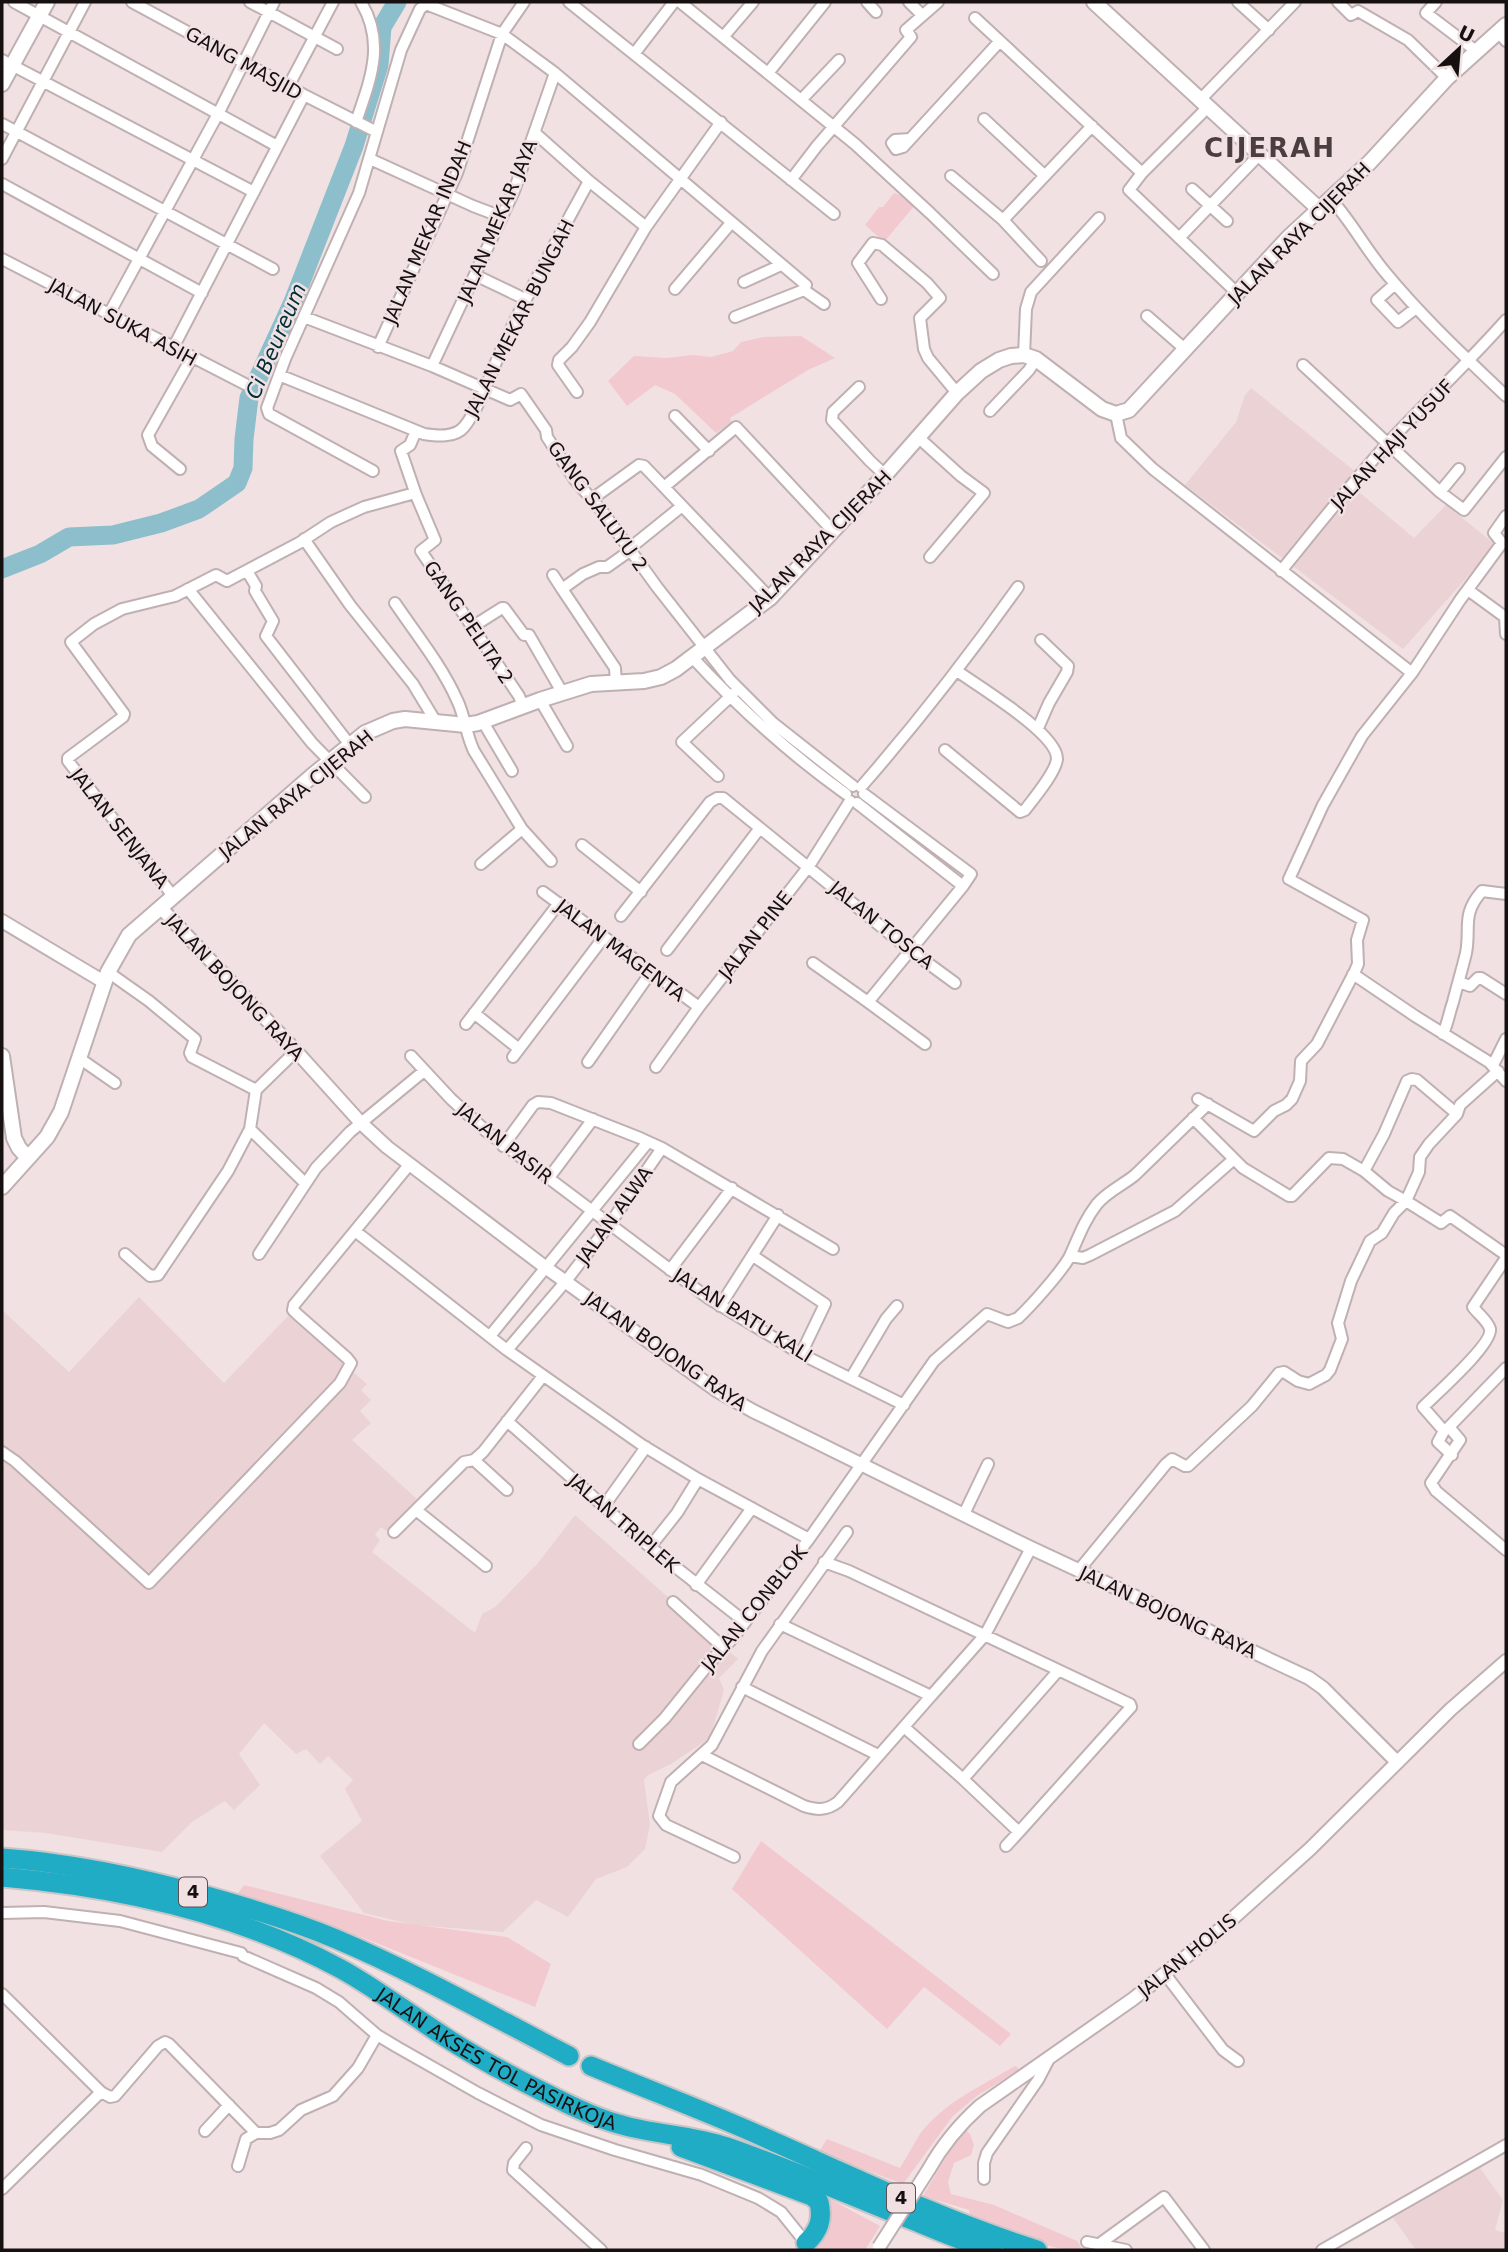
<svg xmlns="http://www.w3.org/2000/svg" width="1508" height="2252" font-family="'DejaVu Sans',sans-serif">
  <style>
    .built { fill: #ebd2d5 }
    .green { fill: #f2c9cf }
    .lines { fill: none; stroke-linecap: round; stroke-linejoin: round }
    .river { stroke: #8cbfcb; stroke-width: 19 }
    .minor-casing { stroke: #bfb0b2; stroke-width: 14 }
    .tertiary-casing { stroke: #bfb0b2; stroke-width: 16 }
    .secondary-casing { stroke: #bfb0b2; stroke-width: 18 }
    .motorway-casing { stroke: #c7c6c6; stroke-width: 23 }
    .minor { stroke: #fff; stroke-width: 10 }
    .tertiary { stroke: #fff; stroke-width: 12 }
    .secondary { stroke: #fff; stroke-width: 14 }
    .motorway { stroke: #21acc5; stroke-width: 19 }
    .tertiary-bridge-casing { stroke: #bfb0b2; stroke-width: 16; stroke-linecap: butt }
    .tertiary-bridge { stroke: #fff; stroke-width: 12 }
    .labels { text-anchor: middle; stroke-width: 5; stroke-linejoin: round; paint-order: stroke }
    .shield { fill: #f1e1e3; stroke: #584f50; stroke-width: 2 }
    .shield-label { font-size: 18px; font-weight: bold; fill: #161011 }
    .street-label { font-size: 19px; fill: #161011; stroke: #f1e1e3 }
    .water-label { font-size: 21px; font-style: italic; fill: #00303a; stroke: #f1e1e3 }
    .district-label { font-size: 26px; font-weight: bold; letter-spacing: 2px; fill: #4b3e40; stroke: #f1e1e3 }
  </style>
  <rect width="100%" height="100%" fill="#f1e1e3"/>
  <path class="built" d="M1251,388L1361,476L1353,487L1414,538L1446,505L1496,545L1403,649L1185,485L1236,422L1245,395Z
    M139,1297L224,1383L288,1316L367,1384L361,1390L371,1400L360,1411L371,1423L352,1440L418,1500L386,1531L381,1527L375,1535L380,1540L372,1552L475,1633L482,1614L495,1607L538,1563L575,1515L738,1659L719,1678L724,1690L710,1738L671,1764L648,1775L644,1780L650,1825L645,1849L627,1867L596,1879L568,1917L536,1900L503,1932L414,1925L364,1913L320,1856L362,1821L345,1789L353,1780L328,1756L320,1764L306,1749L296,1754L264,1723L239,1754L260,1785L234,1810L225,1801L192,1822L162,1852L46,1833L2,1830V1310L69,1372Z
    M1480,2168L1503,2200L1495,2230L1506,2233V2250H1416L1393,2218Z"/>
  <path class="green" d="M894,193L899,195L901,193L915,205L884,242L865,225L879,207H883Z
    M801,336L835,358L808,370L730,418L731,422L716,433L675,394L655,385L627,406L608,381L634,356L667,358L693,355L711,357L733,351L741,342L764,337Z
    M761,1841L1011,2034L1000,2046L924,1987L887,2029L732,1889Z
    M244,1885L388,1921L507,1937L551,1964L535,2007L364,1938L236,1896Z
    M1015,2066L1018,2068V2071L978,2095L953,2116L903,2184L819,2152L827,2139L900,2168C907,2157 913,2145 920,2134C943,2103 983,2085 1015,2066Z
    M963,2128L970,2134L974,2145L971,2155L954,2163L948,2182L951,2194L994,2205L1077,2241L1083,2250C1043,2250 1007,2232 970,2218L969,2210L923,2196Z
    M828,2198L880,2226L865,2250H806L828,2221Z"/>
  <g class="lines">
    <path class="river" d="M2,569L40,554L69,537L113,535L161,523L199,509L237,483L243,468L244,439L249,398L293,302L354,146L379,65L382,27L397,2"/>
    <g class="minor-casing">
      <path id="minor" d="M14,2L277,146
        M132,2L304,95L377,132
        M250,2L337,49
        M569,2L834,214
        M680,2L855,144L930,213L993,274
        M867,2L876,12
        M909,2L922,15
        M1238,2L1269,30
        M1338,2L1351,15L1358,11L1408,40L1447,78
        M1436,2L1426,13L1476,51
        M975,18L1142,173
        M1498,32L1506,41
        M724,36L753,2
        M634,54L674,2
        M2,60L254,192
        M768,73L825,2
        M288,87L333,2
        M801,100L839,60
        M1200,100L1295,2
        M1208,107L1142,173L1129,190L1237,293
        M984,119L1044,175
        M356,122C370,80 386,44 361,2
        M2,124L273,269
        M535,133L589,181L646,227
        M910,139L895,140L892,143L896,149L903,147L1000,41
        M2,159L85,2
        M370,159L473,206L502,217
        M951,176L1003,220L1041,261
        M791,180L817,146L911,37L906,30L938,2
        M2,184L202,293
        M1192,189L1227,221
        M1330,198C1351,221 1365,248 1385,272C1422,317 1464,356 1506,396
        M1003,220L1092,126
        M1179,238L1259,155
        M2,259L245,384
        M475,275L525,299
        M744,282L781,265
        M1395,284L1377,300L1398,322L1416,308
        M675,289L731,223
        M804,290L824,304
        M881,299L858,263L873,243L882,245L927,283L940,298L920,318L924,349L928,358L957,393
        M109,314L219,112L274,2
        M1147,316L1186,350
        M304,317L432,366L510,400L521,394L546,430L547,437L575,480L602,511L657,587L730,680L773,723L853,786
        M378,347L457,173L502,34L524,2
        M173,348L304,95
        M1024,355L1026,309L1031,292L1099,218
        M1303,365L1440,492L1464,510L1506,457
        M432,366L514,191L555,73
        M279,375L424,434C437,436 455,438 464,427C481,406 494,364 506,339C532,285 561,233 589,181
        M859,387L833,412L832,420L870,461L885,475
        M577,392L558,365L559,360L572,347L590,322L646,227L721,122
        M990,411L1029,370L1036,359
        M1116,414L1121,438L1153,469L1412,673
        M675,416L709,451
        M416,431L410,445L401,451L416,495L435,540L421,551L519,696L523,706
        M919,438L961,476L984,493L930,557
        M180,469L152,446L148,435L192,357
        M373,471L269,414L267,408L285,359L359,193L401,50L420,9L426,4L502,34L555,73L806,285L804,290L735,317
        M664,487L736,427L833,531
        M1440,492L1459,469
        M592,499L639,465L644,466L770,598
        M304,539L350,605L413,684L436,722
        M630,548L682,506
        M247,571L256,586L255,591L273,621L266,636L350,745
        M1281,571C1316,528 1350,485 1387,444C1426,402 1468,363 1506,320
        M553,575L562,589
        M188,589L312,743L365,797
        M1468,590L1505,617L1506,634
        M395,603C416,634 442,666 457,700C465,716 466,735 474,751L522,829L481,864
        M472,627L502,608H504L524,635H529L562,692
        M692,657C739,708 790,754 846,794
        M616,683L615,668L562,589L583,574L599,567H607L631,550
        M540,700L567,746
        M483,722L512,771
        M1038,728L1049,703L1067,672L1068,666L1041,640
        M945,750L1020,812L1025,810C1034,798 1056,772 1057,759C1058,734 978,686 957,671
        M718,776L682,742L733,694
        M861,787C917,723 969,656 1018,587
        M864,794L971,874L963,886L868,1002L925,1044
        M857,803L963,886
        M522,829L551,861
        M582,845L641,892
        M543,892L699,1007
        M173,896L68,761V758L123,717L124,714L71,642L94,624L122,609L175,596L216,575L227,581L299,543L331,522L364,507L415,493
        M621,916L710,802L717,798H723L910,950L955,983
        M667,950L760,828
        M813,963L868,1002
        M108,972L149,1001L195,1039L190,1053L192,1057L256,1090
        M1353,974L1415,1016L1489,1062L1506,1081
        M1459,982L1470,986L1478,978H1481L1506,994
        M474,1013L519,1049
        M466,1024L559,903
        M1443,1034C1448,1022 1449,1014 1453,1002C1457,986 1462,970 1466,953C1471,927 1461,915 1482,891L1506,894
        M411,1056L451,1099L486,1131L708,1298L801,1354L904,1405
        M513,1057L604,937
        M79,1058L115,1083
        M588,1062L651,972
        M1493,1065L1506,1039
        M656,1067L699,1007L809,866L850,801
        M1498,1071L1460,1105L1457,1114L1429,1144L1420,1157L1419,1172L1406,1201L1441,1223L1450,1216L1506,1255
        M1198,1099L1254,1131L1274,1111L1286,1105L1292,1099L1300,1081L1301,1061L1317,1044L1355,971L1358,964L1357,940L1363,920L1289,879L1323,805L1362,736L1412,673L1460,600L1502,543L1494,533L1506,516
        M250,1129L305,1183
        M503,1146L533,1105L538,1102L551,1103L640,1138L662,1148L833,1249
        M1234,1159L1243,1168L1289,1196H1292L1329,1158L1343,1159L1364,1171L1384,1134L1407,1081L1412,1079L1417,1080L1457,1114
        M548,1179L593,1119
        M355,1231L507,1350L642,1445L698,1479L809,1539
        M125,1254L150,1276L158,1275L228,1171L250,1129L256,1090L296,1051
        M259,1254L316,1168L350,1132L424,1071
        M753,1256L825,1304L801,1354
        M1070,1256L1083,1258L1090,1255L1175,1211L1234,1159L1193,1118
        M670,1270L732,1188
        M720,1306L778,1215
        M490,1336L648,1142
        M507,1350L566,1281L609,1225L662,1148
        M1506,1368L1449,1427L1460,1440L1431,1483L1436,1491L1506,1550
        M851,1378L886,1319L897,1306
        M507,1421L650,1547L744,1621
        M2,1452L15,1461L149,1583L340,1383L351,1363L347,1358L297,1314L293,1310L294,1305L409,1165
        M1452,1455L1438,1442L1444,1431L1423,1407C1435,1395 1493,1344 1490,1329C1488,1321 1478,1314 1473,1307L1506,1258
        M474,1460L507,1490
        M604,1506L646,1447
        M416,1510L486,1566
        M964,1514L988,1464
        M394,1532L464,1462L474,1460L483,1452L543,1376
        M650,1547L677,1513L698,1479
        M824,1562L849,1571L1130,1704L1131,1707L1019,1832L963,1779L904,1727
        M1079,1570L1166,1464L1172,1459L1185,1466H1188L1252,1406L1279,1373L1284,1372L1298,1381L1309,1384L1326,1375L1330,1370L1342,1339L1338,1323L1351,1281L1370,1241L1382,1233L1394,1213L1406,1201L1388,1191L1364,1171
        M696,1585L752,1508
        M673,1602L724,1648
        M780,1624L931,1696L985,1635L1031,1548
        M742,1687L878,1755
        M639,1744L665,1718L711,1661L733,1638L809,1539L934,1361L987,1314L1008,1322L1018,1318C1031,1306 1063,1270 1070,1256C1079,1236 1084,1221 1097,1204C1108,1191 1123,1185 1135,1175L1208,1104
        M702,1755L804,1806C817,1810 826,1811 838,1802L931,1696
        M963,1779L1058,1671
        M1006,1846L1019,1832
        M734,1857L666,1825L659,1816L671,1782L712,1745L762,1651L847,1532
        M2,1913L44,1912L120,1921L241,1953L243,1956L316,1988L339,2002L377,2035L397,2047L478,2093L541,2125L615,2150L702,2175L758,2198L781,2212L806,2243
        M1165,1974L1223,2050L1238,2061
        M2,1994L101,2092L2,2189
        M101,2092L110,2097L115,2096L158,2046L165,2042L169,2044L256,2133
        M205,2131L229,2105
        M526,2148L514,2163L513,2170L601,2250
        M238,2166L246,2139L256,2133H270L279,2130L301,2110L333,2096L358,2068L377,2035
        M984,2179V2163L987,2153L1038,2080L1050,2057
        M1087,2242L1126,2250
        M1098,2245L1164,2197L1204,2250
        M1322,2250L1506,2145"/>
    </g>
    <g class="tertiary-casing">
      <path id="tertiary" d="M160,907L296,1051L361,1123L387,1147L545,1267L716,1390L753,1411L1031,1548L1309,1678L1323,1688L1397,1762
        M2,921L104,982
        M929,2169C943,2144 959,2125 980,2106L1133,1999L1222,1928L1310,1849L1450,1710L1506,1661"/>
    </g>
    <g class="secondary-casing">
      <path id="secondary" d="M1094,2L1319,209
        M2,84L47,2
        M2,1056L14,1138L19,1148L28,1158
        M2,1187L47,1137L61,1112L108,972L129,935L313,775L365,733L393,721L405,719L466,725L478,723L540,700L591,684L644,681L661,677L676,669L770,598L885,475L957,393L981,371L999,360L1011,356L1024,355L1036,359L1102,409L1116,414L1129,410L1288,238L1370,162L1447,78L1506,25"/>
    </g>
    <g class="motorway-casing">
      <g id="motorway">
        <path d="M2,1858C72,1863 142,1878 210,1897C253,1909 295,1922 336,1939C416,1973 492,2016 569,2056"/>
        <path id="s1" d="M2,1877C118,1887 238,1913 341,1969C377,1989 410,2014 445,2037C485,2063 528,2085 572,2106C587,2113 605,2121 622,2125C656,2135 693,2135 727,2147C791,2169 853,2197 917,2222C941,2232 966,2243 992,2250"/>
        <path d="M591,2066C651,2091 711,2113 770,2140C858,2179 945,2221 1037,2250"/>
        <path d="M681,2147L812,2196L819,2202C823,2220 819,2231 806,2243"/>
      </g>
    </g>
    <use href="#minor" class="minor"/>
    <use href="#tertiary" class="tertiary"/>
    <use href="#secondary" class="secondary"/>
    <use href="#motorway" class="motorway"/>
    <g class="tertiary-bridge-casing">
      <path id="tertiary-bridge" d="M879,2247L929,2169"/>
    </g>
    <use href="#tertiary-bridge" class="tertiary-bridge"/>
  </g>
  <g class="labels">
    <g class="shield">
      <rect x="179" y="1877.5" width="28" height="29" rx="5"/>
      <rect x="887" y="2183.5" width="28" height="29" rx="5"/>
    </g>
    <g class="shield-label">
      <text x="193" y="1898">4</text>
      <text x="901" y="2204">4</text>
    </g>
    <g class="street-label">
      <text transform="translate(244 63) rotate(29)" y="7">GANG MASJID</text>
      <text transform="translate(497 221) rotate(-67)" y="7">JALAN MEKAR JAYA</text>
      <text transform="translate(427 232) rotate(-67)" y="7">JALAN MEKAR INDAH</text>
      <text transform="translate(1299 233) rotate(-45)" y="7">JALAN RAYA CIJERAH</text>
      <text transform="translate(519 318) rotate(-63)" y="7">JALAN MEKAR BUNGAH</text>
      <text transform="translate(123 322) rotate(28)" y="7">JALAN SUKA ASIH</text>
      <text transform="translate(1392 444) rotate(-47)" y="7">JALAN HAJI YUSUF</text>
      <text transform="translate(598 506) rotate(54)" y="7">GANG SALUYU 2</text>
      <text transform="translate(820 541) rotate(-45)" y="7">JALAN RAYA CIJERAH</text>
      <text transform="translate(469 622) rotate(56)" y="7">GANG PELITA 2</text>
      <text transform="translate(296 794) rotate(-39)" y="7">JALAN RAYA CIJERAH</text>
      <text transform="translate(120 828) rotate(52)" y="7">JALAN SENJANA</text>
      <text transform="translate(882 925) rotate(39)" y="7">JALAN TOSCA</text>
      <text transform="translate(755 935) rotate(-52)" y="7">JALAN PINE</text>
      <text transform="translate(621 950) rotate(37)" y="7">JALAN MAGENTA</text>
      <text transform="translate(235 987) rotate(47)" y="7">JALAN BOJONG RAYA</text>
      <text transform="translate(505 1143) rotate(39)" y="7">JALAN PASIR</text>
      <text transform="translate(614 1215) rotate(-54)" y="7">JALAN ALWA</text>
      <text transform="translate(743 1315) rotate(32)" y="7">JALAN BATU KALI</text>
      <text transform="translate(666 1351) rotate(35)" y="7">JALAN BOJONG RAYA</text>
      <text transform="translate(624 1523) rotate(41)" y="7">JALAN TRIPLEK</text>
      <text transform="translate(754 1608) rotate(-51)" y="7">JALAN CONBLOK</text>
      <text transform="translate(1168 1612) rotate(25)" y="7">JALAN BOJONG RAYA</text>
      <text transform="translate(1187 1955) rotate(-39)" y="7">JALAN HOLIS</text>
      <text dy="7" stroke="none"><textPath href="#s1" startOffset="534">JALAN AKSES TOL PASIRKOJA</textPath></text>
    </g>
    <g class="water-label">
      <text transform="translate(276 341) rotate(-67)" y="7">Ci Beureum</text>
    </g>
    <g class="district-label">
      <text x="1270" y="157">CIJERAH</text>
    </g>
  </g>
  <rect width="1508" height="2252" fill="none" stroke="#161011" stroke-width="7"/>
  <g transform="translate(1459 49) rotate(26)" stroke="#f1e1e3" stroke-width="5" paint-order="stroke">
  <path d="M0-5L12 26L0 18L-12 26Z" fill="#161011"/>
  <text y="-10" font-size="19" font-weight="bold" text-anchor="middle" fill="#161011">U</text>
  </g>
</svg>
